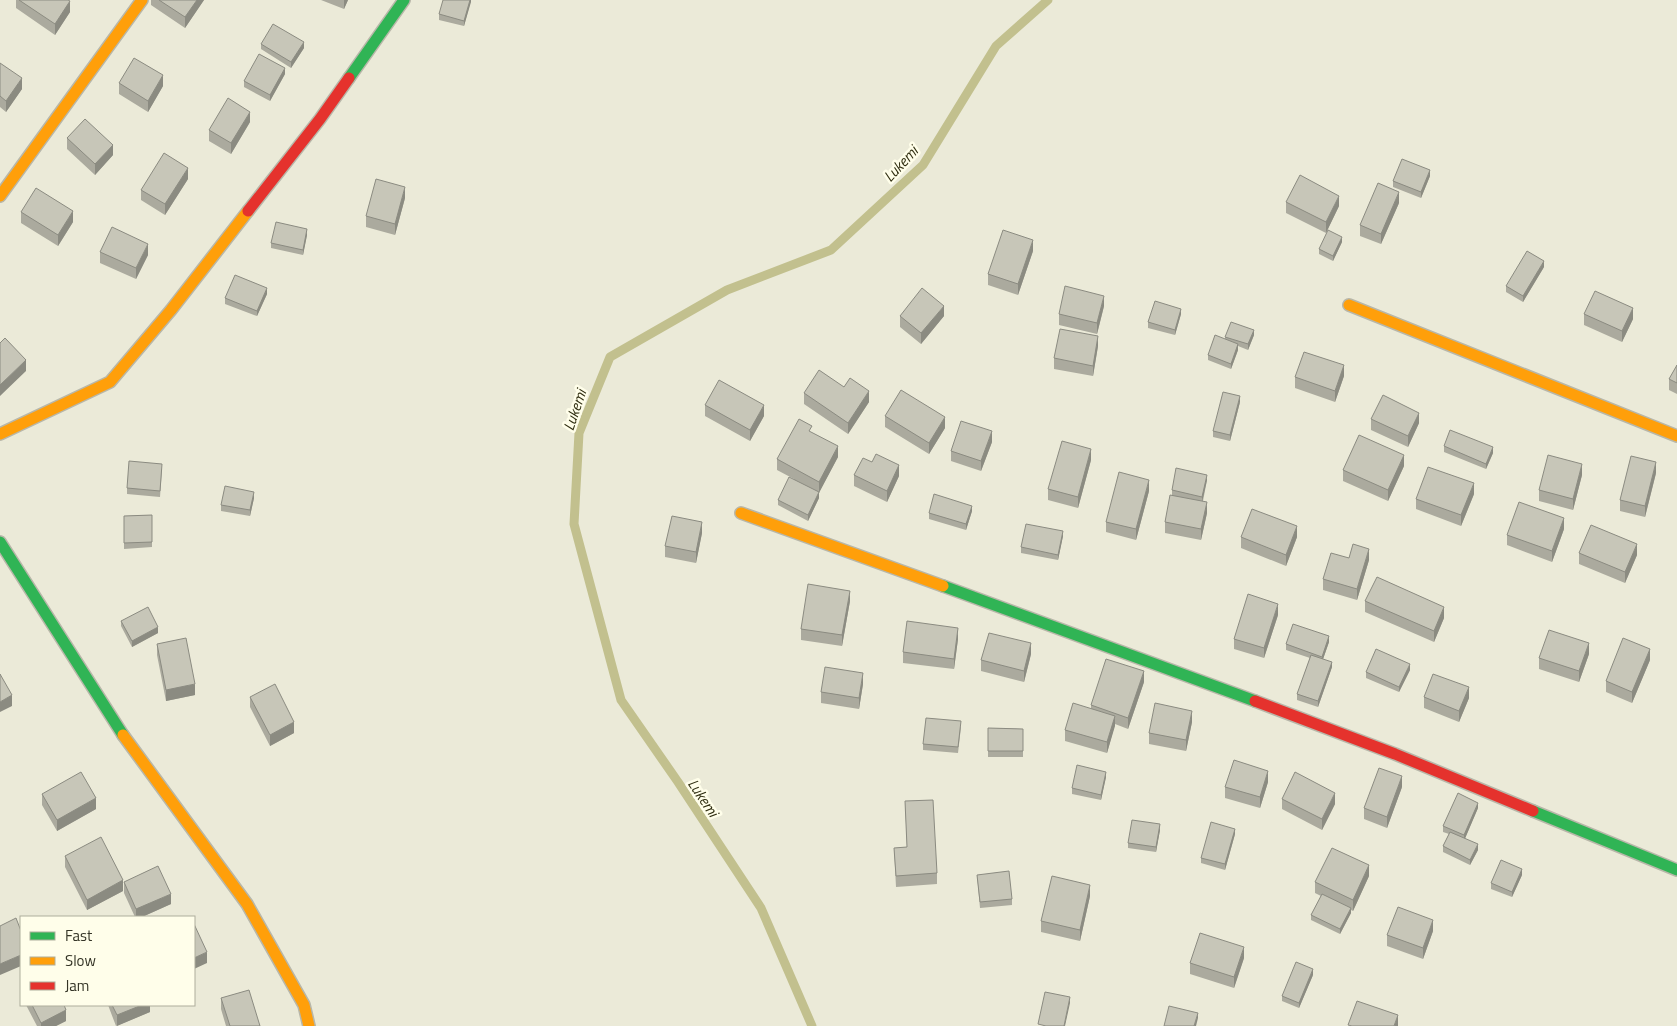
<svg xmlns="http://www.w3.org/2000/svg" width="1677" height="1026" font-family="'Titillium Web',sans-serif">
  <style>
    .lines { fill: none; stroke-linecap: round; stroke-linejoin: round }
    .stream { stroke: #c2c08e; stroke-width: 9 }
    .fast-casing { stroke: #b8b7a9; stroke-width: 14 }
    .slow-casing { stroke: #b8b7a9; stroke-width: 14 }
    .jam-casing { stroke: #b8b7a9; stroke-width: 14 }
    .fast { stroke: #30b455; stroke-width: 11 }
    .slow { stroke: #ff9f0a; stroke-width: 11 }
    .jam { stroke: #e5322d; stroke-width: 11 }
    .wall { fill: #abaa9e }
    .shaded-wall { fill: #8b8b81 }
    .building { fill: #c7c6b8; stroke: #8b8b81 }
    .labels { text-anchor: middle; stroke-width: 5; stroke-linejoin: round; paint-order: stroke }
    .water-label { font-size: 15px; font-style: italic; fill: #2f2d10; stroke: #fffeea }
  </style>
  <rect width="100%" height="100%" fill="#ebead8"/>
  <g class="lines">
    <path class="stream" d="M812,1026L761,908L678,782L621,700L574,524L579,433L610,357L727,290L831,250L923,165L996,46L1048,0"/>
    <g class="fast-casing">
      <path id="fast" d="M349,78L404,0
        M0,542L123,735
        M943,586L1255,701
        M1533,811L1677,870"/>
    </g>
    <g class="slow-casing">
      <path id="slow" d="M0,196L142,0
        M1349,305L1677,436
        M0,434L110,382L171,310L248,211
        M741,513L943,586
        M123,735L247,904L304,1005L309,1026"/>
    </g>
    <g class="jam-casing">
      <path id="jam" d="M248,211L320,119L349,78
        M1255,701L1395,754L1533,811"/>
    </g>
    <use href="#fast" class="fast"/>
    <use href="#slow" class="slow"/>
    <use href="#jam" class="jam"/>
  </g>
  <path class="wall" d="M16,0H68L70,12L55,35L16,8Z
    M151,0H204L185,28L151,5Z
    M321,0H348L344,9Z
    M471,0L464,26L439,20V14Z
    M261,44L304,48L291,68L261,49Z
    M0,63L22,89L6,112L0,107Z
    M285,74L270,101L244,87V81Z
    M119,83L163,86L148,112L119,94Z
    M250,122L231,154L209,141V130Z
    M67,138L113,155L95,175L67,149Z
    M1430,176L1421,198L1393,187V181Z
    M188,179L165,215L141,200V190Z
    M405,198L395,235L366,227V216Z
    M1286,202L1339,206L1326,233L1286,213Z
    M1399,203L1381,244L1360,236V225Z
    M21,212L73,222L58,246L21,223Z
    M307,235L303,255L271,248V243Z
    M1342,242L1333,261L1319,254V249Z
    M1033,251L1018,295L988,285V274Z
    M100,252L148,255L136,279L100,263Z
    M1544,267L1523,302L1506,292V286Z
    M267,294L257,316L225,304V298Z
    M1104,306L1097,334L1059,325V314Z
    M1181,314L1175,335L1148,328V322Z
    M1584,314L1633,319L1622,342L1584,325Z
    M900,316H944L921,344L900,327Z
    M1254,335L1248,350L1238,346V350L1231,369L1208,360V355L1225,339V337Z
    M1098,346L1093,376L1054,369V358Z
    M1677,365V394L1669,390V379Z
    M1344,376L1335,402L1295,388V377Z
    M844,387L869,402L848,434L804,404V393Z
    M1240,402L1230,441L1213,437V431Z
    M705,405L764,416L750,441L705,416Z
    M885,416L945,428L929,454L885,427Z
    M1371,419L1419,423L1408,447L1371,430Z
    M812,433L838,457L819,492V498L808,521L778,505V500L794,479L777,470V459Z
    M992,442L981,471L951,461V451Z
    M1444,446L1493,453L1486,469L1444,452Z
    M1091,460L1078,508L1048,500V489Z
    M872,462L899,476L887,502L854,486V475Z
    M1404,466L1388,501L1343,481V470Z
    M162,469L160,497L127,494V488Z
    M1656,473L1645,517L1620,511V500Z
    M1582,475L1573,510L1539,501V490Z
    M1207,480L1203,501L1207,513L1201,540L1165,533V522L1172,495V490Z
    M1149,491L1136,540L1106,532V522Z
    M1474,494L1461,526L1416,509V499Z
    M254,498L250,516L221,511V505Z
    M972,511L966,530L929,519V513Z
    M152,515V547L124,549V516Z
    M1564,529L1552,562L1507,545V535Z
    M702,533L696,563L665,557V546Z
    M1063,536L1058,560L1021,553V547Z
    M1241,537H1297L1286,566L1241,548Z
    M1579,553L1637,555L1625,583L1579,564Z
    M1349,558L1369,560L1357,600L1323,590V579Z
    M850,601L842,646L801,640V629Z
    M1365,601L1444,618L1434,642L1365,612Z
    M1278,615L1264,658L1234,649V639Z
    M121,621L158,633L132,647L121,626Z
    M958,639L954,669L903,663V652Z
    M1329,642L1323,659L1332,667L1318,707L1297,700V694L1310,658L1286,650V644Z
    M157,644L195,695L166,701L157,655Z
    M1031,654L1024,682L981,671V660Z
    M1589,654L1579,682L1539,669V658Z
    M1650,660L1632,703L1606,692V681Z
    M1410,670L1399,692L1366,678V672Z
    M1144,682L1128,729L1115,724L1107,753L1065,741V730L1091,709V705Z
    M863,684L859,709L821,703V692Z
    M250,697L294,733L270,746L250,707Z
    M1424,697L1469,698L1459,722L1424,708Z
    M1192,722L1186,751L1149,744V733Z
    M961,727L958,753L923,750V744Z
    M988,728L1023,729V757H988Z
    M1106,777L1101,800L1072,794V788Z
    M1268,782L1260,808L1225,798V787Z
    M1402,787L1387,828L1364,819V808Z
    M42,794L96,809L57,831L42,805Z
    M1282,799L1335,804L1322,830L1282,809Z
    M905,801L937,873V884L896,887L894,848L907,847Z
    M1478,808L1465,838L1478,850L1470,865L1443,852V846L1449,834L1443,832V826Z
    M1160,830L1156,852L1128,848V843Z
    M1235,834L1225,870L1201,863V858Z
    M65,856L123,891L87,910L65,867Z
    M977,875L1012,899V905L980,908Z
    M1522,875L1512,897L1491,889V883Z
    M1369,876L1353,911L1351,910V913L1340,934L1311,920V915L1321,896L1315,893V882Z
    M124,882L171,904L142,917H135L124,893Z
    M1090,896L1080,941L1041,932V921Z
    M1433,931L1423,959L1387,946V935Z
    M1244,958L1234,988L1190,974V963Z
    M1313,975L1299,1008L1282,1001V996Z
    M221,998L260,1026H226L221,1009Z
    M26,1005H64L66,1021L56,1026H37Z
    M108,1005H150V1012L116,1026Z"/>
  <path class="shaded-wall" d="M197,0H204L185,28V17Z
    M344,0H348L344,9Z
    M470,0H471V2L464,26V21Z
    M70,1V12L55,35V24Z
    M304,42V48L291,68V62Z
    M285,68V74L270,101V95Z
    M163,75V86L148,112V101Z
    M22,78V89L6,112V101Z
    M250,112V122L231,154V143Z
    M113,145V155L95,175V164Z
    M188,168V179L165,215V204Z
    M1430,170V176L1421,198V192Z
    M405,187V198L395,235V224Z
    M1399,192V203L1381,244V234Z
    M1339,196V206L1326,233V222Z
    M73,211V222L58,246V235Z
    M307,229V235L303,255V250Z
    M1342,237V242L1333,261V256Z
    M1033,240V251L1018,295V284Z
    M148,244V255L136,279V268Z
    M1544,261V267L1523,302V296Z
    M267,288V294L257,316V311Z
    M1104,296V306L1097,334V323Z
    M944,306V316L921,344V333Z
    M1633,308V319L1622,342V331Z
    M1181,309V314L1175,335V330Z
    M1254,330V335L1248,350V344Z
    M1098,336V346L1093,376V366Z
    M1238,344V350L1231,369V364Z
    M26,360V371L0,396V385Z
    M1344,365V376L1335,402V391Z
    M869,391V402L848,434V423Z
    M1240,396V402L1230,441V435Z
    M764,405V416L750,441V430Z
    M1419,413V423L1408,447V436Z
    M945,417V428L929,454V443Z
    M992,431V442L981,471V461Z
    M838,446V457L819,493V482Z
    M1493,447V453L1486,469V464Z
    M1091,449V460L1078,508V497Z
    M1404,455V466L1388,501V490Z
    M1656,462V473L1645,517V506Z
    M1582,464V475L1573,510V499Z
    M899,465V476L887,502V491Z
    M1207,475V480L1202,502V497Z
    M1149,480V491L1136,540V529Z
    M1474,483V494L1461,526V515Z
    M254,492V498L250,516V510Z
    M819,492V498L808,521V515Z
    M1207,502V513L1201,540V529Z
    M972,506V511L966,530V524Z
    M1564,518V529L1552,562V551Z
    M702,522V533L696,563V552Z
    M1297,526V537L1286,566V555Z
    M1063,531V536L1058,560V555Z
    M1637,544V555L1625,583V572Z
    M1369,549V560L1357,600V589Z
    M850,591V601L842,646V635Z
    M1278,604V615L1264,658V648Z
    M1444,607V618L1434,642V631Z
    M158,627V633L132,647V641Z
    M958,628V639L954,669V659Z
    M1329,636V642L1322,662V657Z
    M1031,643V654L1024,682V671Z
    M1589,643V654L1579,682V671Z
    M1650,649V660L1632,703V692Z
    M1332,662V667L1318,707V701Z
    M1410,664V670L1399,692V687Z
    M1144,671V682L1128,729V718Z
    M863,673V684L859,709V698Z
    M195,684V695L166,701V690Z
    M1469,687V698L1459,722V711Z
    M12,695V706L0,712V702Z
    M1192,711V722L1186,751V740Z
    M1115,716V726L1107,753V742Z
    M294,722V733L270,746V735Z
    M1268,771V782L1260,808V797Z
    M1106,772V777L1101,800V795Z
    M1402,776V787L1387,828V817Z
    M1335,793V804L1322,830V819Z
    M96,798V809L57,831V820Z
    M1478,803V808L1464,841V835Z
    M1160,824V830L1156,852V847Z
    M1235,829V834L1225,870V864Z
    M1478,844V850L1470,865V860Z
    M1369,865V876L1353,911V900Z
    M1522,869V875L1512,897V892Z
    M123,880V891L87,910V900Z
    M1090,885V896L1080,941V930Z
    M171,894V904L142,917H136V909Z
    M1351,908V913L1340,934V929Z
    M1433,920V931L1423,959V948Z
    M1244,947V958L1234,988V977Z
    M207,952V963L194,969V958Z
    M21,955V966L0,975V964Z
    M1313,969V975L1299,1008V1003Z
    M1070,997V1003L1065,1026H1064Z
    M142,1005H150V1012L117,1026V1015Z
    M66,1010V1021L56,1026H41V1023Z
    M1198,1013V1018L1196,1026H1194Z
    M1398,1015V1026H1394Z"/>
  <path class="building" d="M19,0H68L70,1L55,24Z
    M159,0H197L185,17Z
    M443,0H470L464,21L439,14Z
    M273,24L304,42L291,62L261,44Z
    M259,54L285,68L270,95L244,81Z
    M134,58L163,75L148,101L119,83Z
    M0,63L22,78L6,101L0,96Z
    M228,98L250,112L231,143L209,130Z
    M85,119L113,145L95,164L67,138Z
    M164,153L188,168L165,204L141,190Z
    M1402,159L1430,170L1421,192L1393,181Z
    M1300,175L1339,196L1326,222L1286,202Z
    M376,179L405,187L395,224L366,216Z
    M1378,183L1399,192L1381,234L1360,225Z
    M36,188L73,211L58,235L21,212Z
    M276,222L307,229L303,250L271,243Z
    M112,227L148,244L136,268L100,252Z
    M1003,230L1033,240L1018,284L988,274Z
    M1328,230L1342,237L1333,256L1319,249Z
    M1527,251L1544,261L1523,296L1506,286Z
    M235,275L267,288L257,311L225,298Z
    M1065,286L1104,296L1097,323L1059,314Z
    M922,288L944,306L921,333L900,316Z
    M1595,291L1633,308L1622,331L1584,314Z
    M1155,301L1181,309L1175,330L1148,322Z
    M1231,322L1254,330L1248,344L1225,337Z
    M1060,329L1098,336L1093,366L1054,358Z
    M1215,335L1238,344L1231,364L1208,355Z
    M5,338L26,360L0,385V343Z
    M1304,352L1344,365L1335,391L1295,377Z
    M1677,365V383L1669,379Z
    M819,370L844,387L850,378L869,391L848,423L804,393Z
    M719,380L764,405L750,430L705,405Z
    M901,390L945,417L929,443L885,416Z
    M1223,392L1240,396L1230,435L1213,431Z
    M1383,395L1419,413L1408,436L1371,419Z
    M799,419L812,426L809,431L838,446L819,482L777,459Z
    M961,421L992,431L981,461L951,451Z
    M1450,430L1493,447L1486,464L1444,446Z
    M1359,435L1404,455L1388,490L1343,470Z
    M1062,441L1091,449L1078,497L1048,489Z
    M876,454L899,465L887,491L854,475L863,458L872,462Z
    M1548,455L1582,464L1573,499L1539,490Z
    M1631,456L1656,462L1645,506L1620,500Z
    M129,461L162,464L160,491L127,488Z
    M1428,467L1474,483L1461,515L1416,499Z
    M1176,468L1207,475L1202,497L1172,490Z
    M1119,472L1149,480L1136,529L1106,522Z
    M789,477L819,492L808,515L778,500Z
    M225,486L254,492L250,510L221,505Z
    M934,494L972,506L966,524L929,513Z
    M1170,495L1207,502L1201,529L1165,522Z
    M1519,502L1564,518L1552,551L1507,535Z
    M1252,509L1297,526L1286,555L1241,537Z
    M152,515V542L124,543V516Z
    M672,516L702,522L696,552L665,546Z
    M1026,524L1063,531L1058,555L1021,547Z
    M1591,525L1637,544L1625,572L1579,553Z
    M1353,544L1369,549L1357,589L1323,579L1331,553L1349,558Z
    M1377,577L1444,607L1434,631L1365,601Z
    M808,584L850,591L842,635L801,629Z
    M1248,594L1278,604L1264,648L1234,639Z
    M148,607L158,627L132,641L121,621Z
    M907,621L958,628L954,659L903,652Z
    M1293,624L1329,636L1322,657L1286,644Z
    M1549,630L1589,643L1579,671L1539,658Z
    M989,633L1031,643L1024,671L981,660Z
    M186,638L195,684L166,690L157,644Z
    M1623,638L1650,649L1632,692L1606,681Z
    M1376,649L1410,664L1399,687L1366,672Z
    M1311,655L1332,662L1318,701L1297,694Z
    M1106,659L1144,671L1128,718L1091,705Z
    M825,667L863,673L859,698L821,692Z
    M0,674L12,695L0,702Z
    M1433,674L1469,687L1459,711L1424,697Z
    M275,684L294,722L270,735L250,697Z
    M1073,703L1115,716L1107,742L1065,730Z
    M1155,703L1192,711L1186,740L1149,733Z
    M926,718L961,721L958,747L923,744Z
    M988,728L1023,729V751H988Z
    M1234,760L1268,771L1260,797L1225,787Z
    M1077,765L1106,772L1101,795L1072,788Z
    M1379,768L1402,776L1387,817L1364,808Z
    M81,772L96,798L57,820L42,794Z
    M1295,772L1335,793L1322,819L1282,799Z
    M1458,793L1478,803L1464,835L1443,826Z
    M933,800L937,873L896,876L894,848L907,847L905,801Z
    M1132,820L1160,824L1156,847L1128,843Z
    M1211,822L1235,829L1225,864L1201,858Z
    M1450,832L1478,844L1470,860L1443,846Z
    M101,837L123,880L87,900L65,856Z
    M1332,848L1369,865L1353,900L1315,882Z
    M1501,860L1522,869L1512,892L1491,883Z
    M158,866L171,894L136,909L124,882Z
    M1009,871L1012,899L980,902L977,875Z
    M1052,876L1090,885L1080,930L1041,921Z
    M1322,894L1351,908L1340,929L1311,915Z
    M1398,907L1433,920L1423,948L1387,935Z
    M16,918L21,931V955L0,964V926Z
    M194,924L207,952L194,958Z
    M1200,933L1244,947L1234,977L1190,963Z
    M1296,962L1313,969L1299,1003L1282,996Z
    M249,990L260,1026H230L221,998Z
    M1045,992L1070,997L1064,1026H1046L1038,1024Z
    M1357,1001L1398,1015L1394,1026H1352L1348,1025Z
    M32,1005H64L66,1010L41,1023Z
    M112,1005H142L117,1015Z
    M1169,1006L1198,1013L1194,1026H1164Z"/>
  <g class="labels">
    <g class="water-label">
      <text transform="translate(901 164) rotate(-47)" y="5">Lukemi</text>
      <text transform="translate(575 410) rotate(-71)" y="5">Lukemi</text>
      <text transform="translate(703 798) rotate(56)" y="5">Lukemi</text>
    </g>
  </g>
  <rect x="20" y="916" width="175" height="90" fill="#fffeea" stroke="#aead9c"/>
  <rect x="30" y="932" width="25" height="8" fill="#30b455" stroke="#aead9c"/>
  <text x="65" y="941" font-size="15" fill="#343426">Fast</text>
  <rect x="30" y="957" width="25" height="8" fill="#ff9f0a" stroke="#aead9c"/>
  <text x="65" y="966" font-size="15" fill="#343426">Slow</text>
  <rect x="30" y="982" width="25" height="8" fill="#e5322d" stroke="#aead9c"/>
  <text x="65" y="991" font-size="15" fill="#343426">Jam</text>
</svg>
